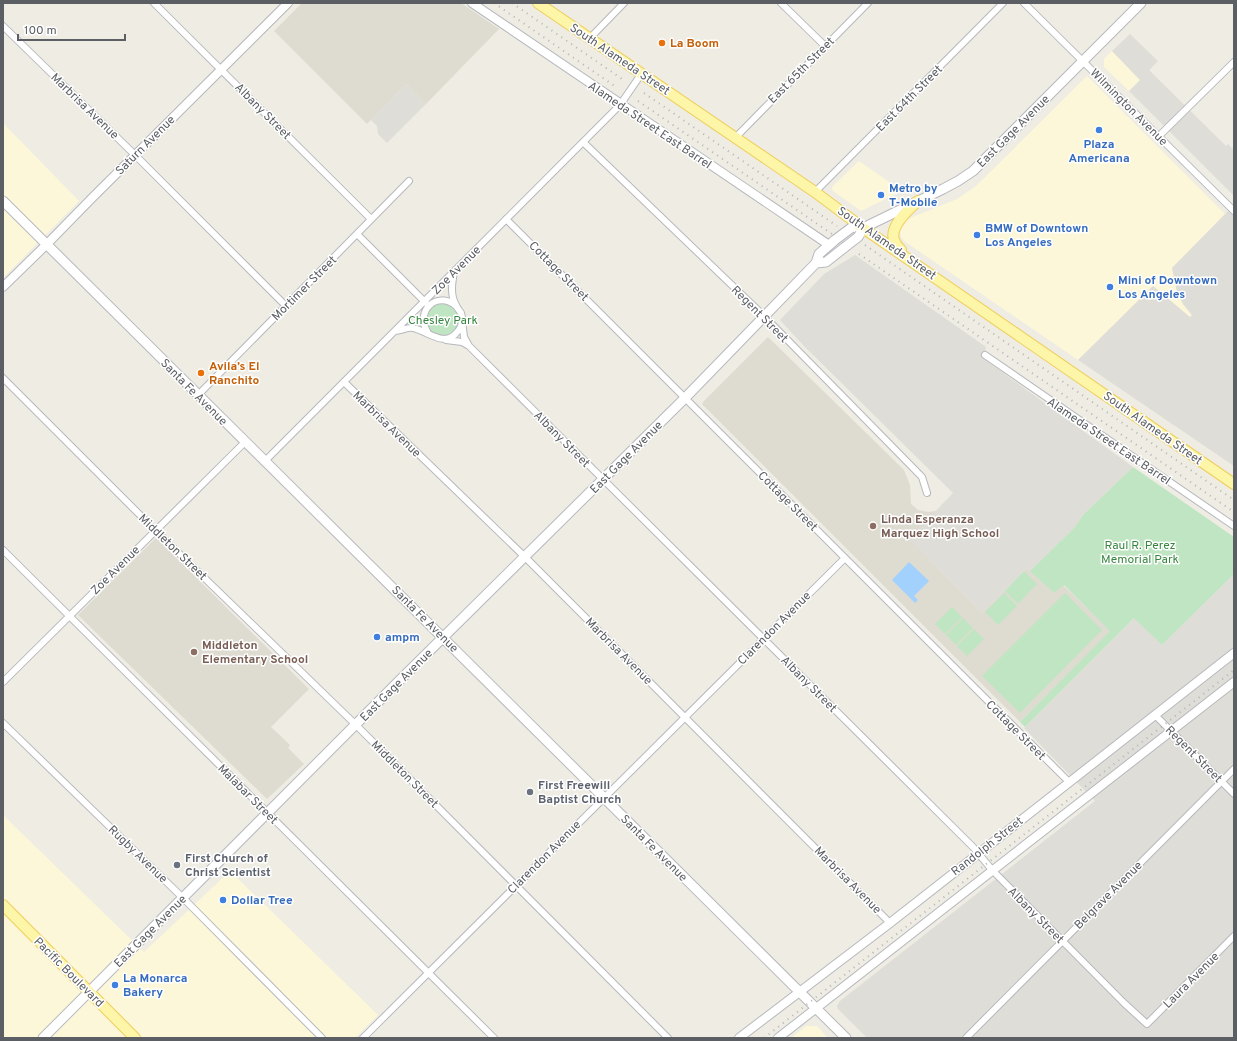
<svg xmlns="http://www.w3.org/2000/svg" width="1237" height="1041" font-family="Overpass,sans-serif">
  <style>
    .commercial { fill: #fdf7d9 }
    .industrial { fill: #dfddd7 }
    .education { fill: #dedbd1 }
    .green { fill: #c0e5c2 }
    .water { fill: #a3d1fd }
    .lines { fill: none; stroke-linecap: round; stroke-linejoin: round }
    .minor-casing { stroke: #b6b8bd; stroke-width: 8 }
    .tertiary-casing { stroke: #b6b8bd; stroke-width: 10 }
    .secondary-casing { stroke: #b7b9bf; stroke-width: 11 }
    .primary-casing { stroke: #efce5b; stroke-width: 12 }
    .minor { stroke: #fff; stroke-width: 6 }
    .tertiary { stroke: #fff; stroke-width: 8 }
    .secondary { stroke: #fff; stroke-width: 9 }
    .primary { stroke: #fdf5a8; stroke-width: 10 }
    .rail { stroke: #b4b5b5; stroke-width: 2; stroke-dasharray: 1 5; stroke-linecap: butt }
    .secondary-bridge-casing { stroke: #b7b9bf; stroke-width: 11; stroke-linecap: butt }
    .secondary-bridge { stroke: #fff; stroke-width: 9 }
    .food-dot { fill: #e8710a; stroke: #fff; stroke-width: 1.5 }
    .shop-dot { fill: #3f7fe0; stroke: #fff; stroke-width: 1.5 }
    .education-dot { fill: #8d6e63; stroke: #fff; stroke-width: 1.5 }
    .worship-dot { fill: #6b7280; stroke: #fff; stroke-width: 1.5 }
    .labels { text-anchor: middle; stroke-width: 3; stroke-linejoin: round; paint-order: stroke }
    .food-label { font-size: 12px; font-weight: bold; fill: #c56008; stroke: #fff; text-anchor: start }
    .street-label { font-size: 12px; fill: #5b5e63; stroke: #fff }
    .shop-label { font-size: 12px; font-weight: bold; fill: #366cbe; stroke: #fff; text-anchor: start }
    .park-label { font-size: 12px; fill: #378640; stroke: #fff }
    .education-label { font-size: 12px; font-weight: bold; fill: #785e54; stroke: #fff; text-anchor: start }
    .worship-label { font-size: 12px; font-weight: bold; fill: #5b616d; stroke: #fff; text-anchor: start }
  </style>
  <rect width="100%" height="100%" fill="#eeece3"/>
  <path class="commercial" d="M1112,51L1140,80L1129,91L1104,67V59Z
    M1087,76L1225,214L1172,268L1177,292L1183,304L1192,316L1190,318L1153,286L1078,360L904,241L901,237L900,231L905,220L957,199L976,186Z
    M3,123L79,201L3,278Z
    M859,161L902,191L861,211L833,191L832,187Z
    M3,815L144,952L230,871L378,1015L355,1038H3Z
    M806,1026H817L828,1038H791Z"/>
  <path class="industrial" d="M1130,34L1158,61L1149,70L1226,146L1228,144L1234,150V196L1129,91L1140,80L1112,51Z
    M406,84L426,104L387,143L378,134L377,126L371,120Z
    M1234,205V466L1078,360L1153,286L1190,317L1192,315L1183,304L1177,292L1172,268Z
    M855,255L986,347L984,359L1133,467L1083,515L1075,527L1030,571L1027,568L982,613L908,540L953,493L804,346L780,320L824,274Z
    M1234,574V1038H867L838,1009L837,1006L840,1001L1095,801L1024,728L1135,617L1162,645Z"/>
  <path class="education" d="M302,3H461L499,29L426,104L406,84L367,124L274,31Z
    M768,337L904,470L910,485L911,504L918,510L928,512L937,511L909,540L982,613L1027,568L1054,593L1063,585L1111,631L1020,722L702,404L704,401Z
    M156,538L309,689L271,727L290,745L288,748L304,764L267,799L78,615Z"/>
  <path class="green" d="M426 320a16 16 0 1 1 32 0a16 16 0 1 1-32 0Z
    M1133,467L1234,537V574L1162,645L1134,618L1025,727L1020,722L1110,631L1064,585L1054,593L1030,571L1075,527L1083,515Z
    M1024,571L1037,584L1018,604L1005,591Z
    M1004,593L1017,606L998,625L985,612Z
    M1065,593L1102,630L1020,713L982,676Z
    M952,607L962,617L945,634L935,624Z
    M963,618L973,628L956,645L946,635Z
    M974,629L984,639L967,656L957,646Z"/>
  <path class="water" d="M909,562L929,581L914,596L918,600L915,603L892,580Z"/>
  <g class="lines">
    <g class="minor-casing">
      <path id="minor" d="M154,3L371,219
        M781,3L825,46
        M1024,3L1234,211
        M3,26L135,155L286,306
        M590,38L624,3
        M1159,136L1234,62
        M735,138L868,3
        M583,142L764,316L922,477L927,493
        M815,192L1003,3
        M506,219L1069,782
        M357,234L429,306
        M462,320L464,337L469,346L973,847L993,871L1124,1003L1147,1024L1234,936
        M395,331C401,331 407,327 413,328C428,331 445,349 458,331C462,326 463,319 461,313C459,310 457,308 456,305C450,295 452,283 454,272
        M428,333C414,311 437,290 456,306
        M446,340L462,342L469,346
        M985,355L1234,526
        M3,378L155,530L356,725L668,1038
        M344,382L525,557L890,923
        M198,395L409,181
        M264,462L620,105L642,73
        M3,550L494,1038
        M3,682L245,442
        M1155,715L1234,794
        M3,723L183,898L322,1038
        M363,1038L845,558
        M966,1038L1234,769"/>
    </g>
    <g class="tertiary-casing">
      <path id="tertiary" d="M472,3L829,245
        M3,287L47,244L92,198L288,3
        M739,1038L890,923L1234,653
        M778,1038L1234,682"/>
    </g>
    <g class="secondary-casing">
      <path id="secondary" d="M3,201L846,1038
        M856,228H863L943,189L958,181L973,171L1141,3
        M816,263L826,262L845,247
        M43,1038L396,684L685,398L816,263L819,254L835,240"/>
    </g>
    <g class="primary-casing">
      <path id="primary" d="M538,3L815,192L863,228L1234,484
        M901,250C899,248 896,245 895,242C887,228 909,209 918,201
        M3,905L135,1038"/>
    </g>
    <use href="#minor" class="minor"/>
    <use href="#tertiary" class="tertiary"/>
    <use href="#secondary" class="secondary"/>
    <use href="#primary" class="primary"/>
    <path class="rail" d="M494,3L616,87
      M512,3L622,79
      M644,93L837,226
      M638,101L832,234
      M865,245L1234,500
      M859,254L1234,512
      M764,1038L1234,670"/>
    <g class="secondary-bridge-casing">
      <path id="secondary-bridge" d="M835,240L851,228
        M845,247L858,237L860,234"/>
    </g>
    <use href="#secondary-bridge" class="secondary-bridge"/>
  </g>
  <g class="food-dot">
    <circle cx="662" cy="43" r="4"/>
    <circle cx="201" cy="373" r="4"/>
  </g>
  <g class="shop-dot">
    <circle cx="1099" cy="130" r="4"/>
    <circle cx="881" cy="195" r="4"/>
    <circle cx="977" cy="235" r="4"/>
    <circle cx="1110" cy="287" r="4"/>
    <circle cx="377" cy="637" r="4"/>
    <circle cx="223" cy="900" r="4"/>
    <circle cx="115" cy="985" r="4"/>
  </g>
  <g class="education-dot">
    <circle cx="873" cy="526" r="4"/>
    <circle cx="194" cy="652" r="4"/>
  </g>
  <g class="worship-dot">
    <circle cx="530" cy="792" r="4"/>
    <circle cx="177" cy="865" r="4"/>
  </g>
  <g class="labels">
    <g class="food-label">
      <text x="670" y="47">La Boom</text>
      <text x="209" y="370">Avila’s El<tspan x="209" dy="14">Ranchito</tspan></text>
    </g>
    <g class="street-label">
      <text transform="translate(620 59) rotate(34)" y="4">South Alameda Street</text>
      <text transform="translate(801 70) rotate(-45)" y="4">East 65th Street</text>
      <text transform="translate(909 98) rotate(-45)" y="4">East 64th Street</text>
      <text transform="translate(85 106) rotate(44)" y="4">Marbrisa Avenue</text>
      <text transform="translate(1129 107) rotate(45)" y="4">Wilmington Avenue</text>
      <text transform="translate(263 111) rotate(45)" y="4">Albany Street</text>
      <text transform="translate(650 125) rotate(34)" y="4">Alameda Street East Barrel</text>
      <text transform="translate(1013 131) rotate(-45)" y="4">East Gage Avenue</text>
      <text transform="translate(145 145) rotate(-45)" y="4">Saturn Avenue</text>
      <text transform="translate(887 243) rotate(35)" y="4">South Alameda Street</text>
      <text transform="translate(456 270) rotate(-45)" y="4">Zoe Avenue</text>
      <text transform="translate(559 271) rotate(45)" y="4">Cottage Street</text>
      <text transform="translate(304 288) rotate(-45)" y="4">Mortimer Street</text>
      <text transform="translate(760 314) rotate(45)" y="4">Regent Street</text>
      <text transform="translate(194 392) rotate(45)" y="4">Santa Fe Avenue</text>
      <text transform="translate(387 424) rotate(44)" y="4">Marbrisa Avenue</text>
      <text transform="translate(1153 428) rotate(35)" y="4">South Alameda Street</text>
      <text transform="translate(562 439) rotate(45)" y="4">Albany Street</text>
      <text transform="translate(1109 441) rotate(34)" y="4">Alameda Street East Barrel</text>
      <text transform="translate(626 457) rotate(-45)" y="4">East Gage Avenue</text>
      <text transform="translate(788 501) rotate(45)" y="4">Cottage Street</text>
      <text transform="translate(173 547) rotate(44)" y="4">Middleton Street</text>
      <text transform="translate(115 570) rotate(-45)" y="4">Zoe Avenue</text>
      <text transform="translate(425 619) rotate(45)" y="4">Santa Fe Avenue</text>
      <text transform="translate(774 628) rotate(-45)" y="4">Clarendon Avenue</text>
      <text transform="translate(619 651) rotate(45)" y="4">Marbrisa Avenue</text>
      <text transform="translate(809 684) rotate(45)" y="4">Albany Street</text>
      <text transform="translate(396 685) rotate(-45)" y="4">East Gage Avenue</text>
      <text transform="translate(1016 730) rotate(45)" y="4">Cottage Street</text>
      <text transform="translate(1194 754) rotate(45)" y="4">Regent Street</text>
      <text transform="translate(405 774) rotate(45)" y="4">Middleton Street</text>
      <text transform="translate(248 794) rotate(45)" y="4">Malabar Street</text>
      <text transform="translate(987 846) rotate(-38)" y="4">Randolph Street</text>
      <text transform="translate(654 848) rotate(45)" y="4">Santa Fe Avenue</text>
      <text transform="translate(138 854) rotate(44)" y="4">Rugby Avenue</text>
      <text transform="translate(544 857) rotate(-45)" y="4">Clarendon Avenue</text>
      <text transform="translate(848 880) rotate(45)" y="4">Marbrisa Avenue</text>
      <text transform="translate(1108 895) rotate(-45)" y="4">Belgrave Avenue</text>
      <text transform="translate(1036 915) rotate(45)" y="4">Albany Street</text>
      <text transform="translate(150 931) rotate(-45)" y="4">East Gage Avenue</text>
      <text transform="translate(69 972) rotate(45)" y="4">Pacific Boulevard</text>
      <text transform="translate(1191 980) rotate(-45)" y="4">Laura Avenue</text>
    </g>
    <g class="shop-label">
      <text x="1099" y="148" text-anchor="middle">Plaza<tspan x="1099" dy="14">Americana</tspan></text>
      <text x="889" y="192">Metro by<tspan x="889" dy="14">T-Mobile</tspan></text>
      <text x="985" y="232">BMW of Downtown<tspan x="985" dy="14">Los Angeles</tspan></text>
      <text x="1118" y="284">Mini of Downtown<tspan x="1118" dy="14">Los Angeles</tspan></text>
      <text x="385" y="641">ampm</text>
      <text x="231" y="904">Dollar Tree</text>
      <text x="123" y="982">La Monarca<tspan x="123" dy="14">Bakery</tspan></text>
    </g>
    <g class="park-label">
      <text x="443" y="324">Chesley Park</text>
      <text x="1140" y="549">Raul R. Perez<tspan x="1140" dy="14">Memorial Park</tspan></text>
    </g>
    <g class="education-label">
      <text x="881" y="523">Linda Esperanza<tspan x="881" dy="14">Marquez High School</tspan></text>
      <text x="202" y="649">Middleton<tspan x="202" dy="14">Elementary School</tspan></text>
    </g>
    <g class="worship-label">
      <text x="538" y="789">First Freewill<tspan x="538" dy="14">Baptist Church</tspan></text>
      <text x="185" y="862">First Church of<tspan x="185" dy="14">Christ Scientist</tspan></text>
    </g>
  </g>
  <rect width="1237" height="1041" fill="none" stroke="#5b5e63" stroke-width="8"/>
  <path d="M18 34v6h107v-6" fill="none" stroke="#5b5e63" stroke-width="2"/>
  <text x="24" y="34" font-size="12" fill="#5b5e63" stroke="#ffffff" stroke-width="3" paint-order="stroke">100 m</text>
</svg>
